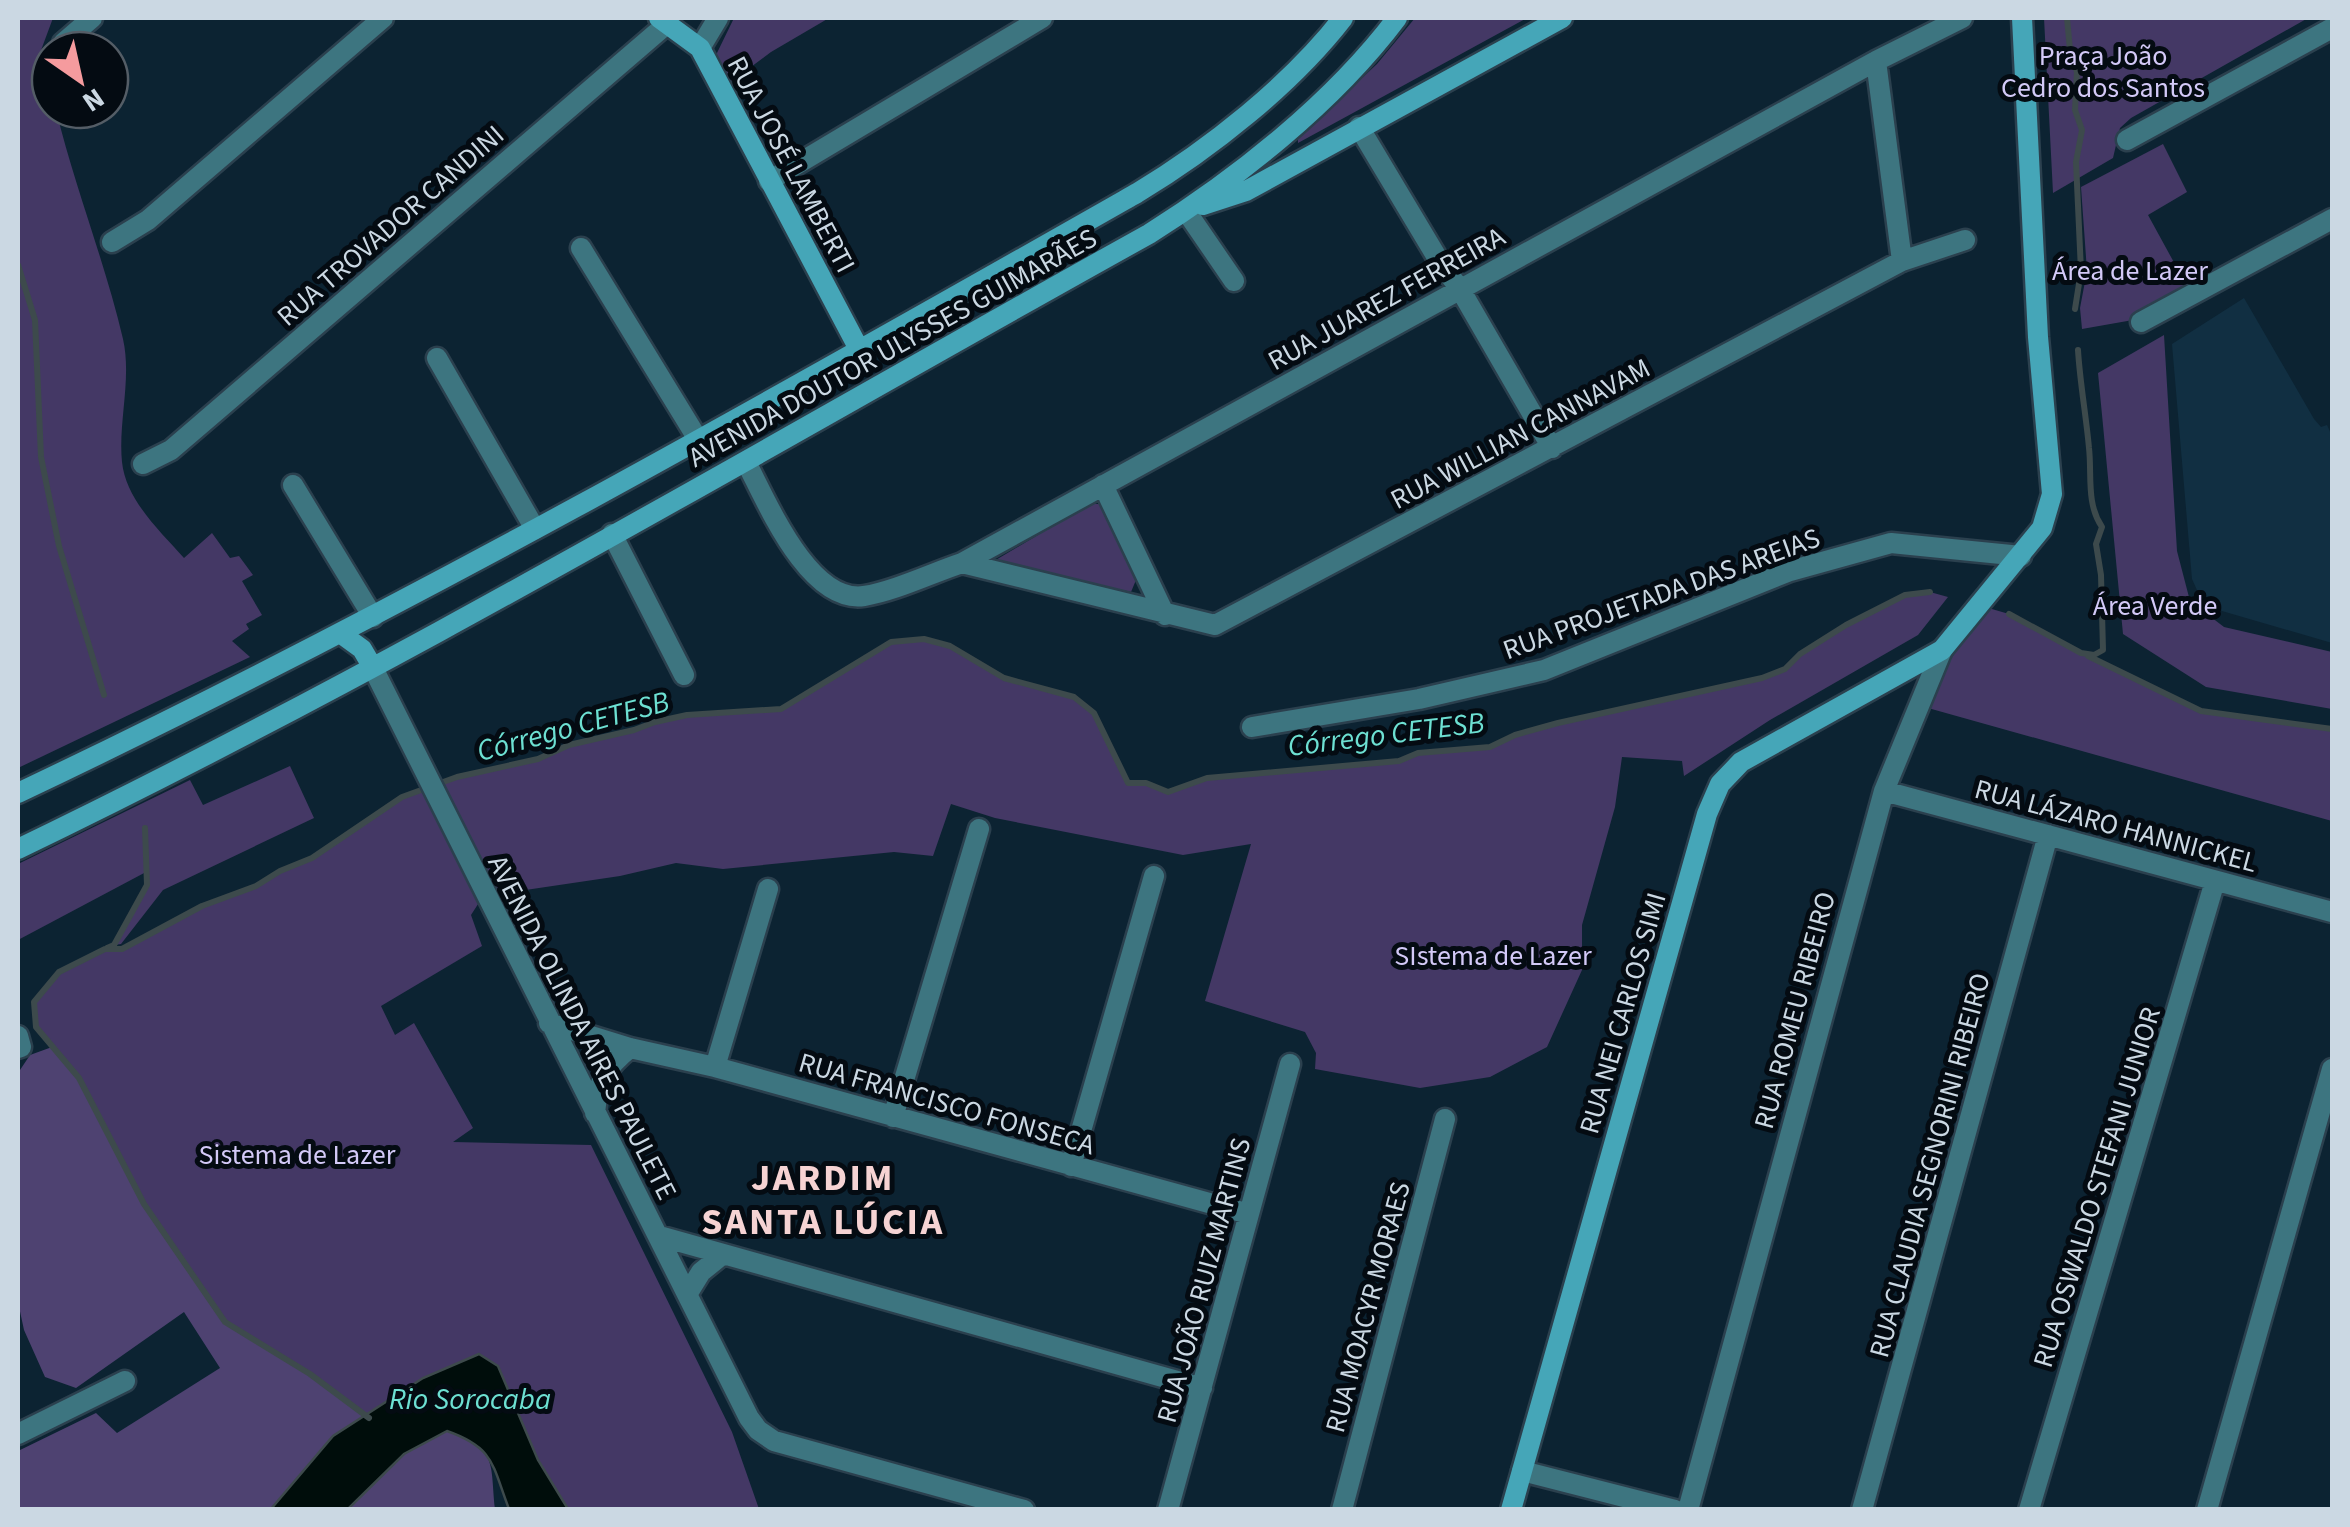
<svg xmlns="http://www.w3.org/2000/svg" width="2350" height="1527" font-family="'Source Sans 3',sans-serif">
  <style>
    .built { fill: #112f42 }
    .green { fill: #443865 }
    .forest { fill: #4e4271 }
    .water { fill: #000d0b; stroke: #3d4a4c; stroke-width: 2.5 }
    .lines { fill: none; stroke-linecap: round; stroke-linejoin: round }
    .stream { stroke: #3d4a4c; stroke-width: 6 }
    .street-casing { stroke: #2b404e; stroke-width: 25 }
    .secondary-casing { stroke: #2b404e; stroke-width: 25 }
    .street { stroke: #3d7580; stroke-width: 20 }
    .secondary { stroke: #45a6b8; stroke-width: 20 }
    .labels { text-anchor: middle; stroke-width: 10; stroke-linejoin: round; paint-order: stroke }
    .park-label { font-size: 28px; fill: #d3c9f7; stroke: #040b12 }
    .street-label { font-size: 28px; fill: #cbd8e3; stroke: #040b12 }
    .water-label { font-size: 30px; font-style: italic; fill: #6de0d2; stroke: #040b12 }
    .district-label { font-size: 38px; font-weight: bold; letter-spacing: 2.5px; fill: #f6d3d3; stroke: #040b12 }
  </style>
  <rect width="100%" height="100%" fill="#0c2332"/>
  <path class="built" d="M2244,298L2314,419L2321,427L2327,425L2332,436V643L2222,611L2201,599L2192,579L2172,344Z"/>
  <path class="green" d="M18,18H53L40,53L50,84V110H56C75,188 105,262 123,339C132,379 118,422 122,462C126,500 160,531 184,558L212,533L230,558L239,556L253,575L242,581L262,615L246,624L249,629L232,641L250,657L18,768Z
    M734,18H829L771,52L728,84L716,55Z
    M1415,18H1527L1298,143V138L1377,64Z
    M2044,18H2308L2131,118L2120,128L2113,158L2053,193Z
    M2163,144L2187,192L2148,215L2188,288L2133,320L2082,329L2080,308L2087,271L2081,187Z
    M2164,335L2177,551L2190,601L2224,627L2332,652V709L2206,687L2123,634L2098,373Z
    M1090,504H1102L1136,580L1131,592L994,561Z
    M1930,592L1948,597L1918,635L1770,720L1684,776L1682,761L1622,757L1615,807L1582,925V970L1547,1047L1490,1077L1420,1088L1315,1069L1316,1053L1305,1032L1205,1001L1251,844L1183,855L995,818L951,804L933,856L894,852L723,869L676,863L620,876L512,892L493,891L480,901L471,915L482,946L381,1006L395,1035L414,1023L473,1128L453,1142L591,1145L732,1432L759,1509H568L538,1460L423,1378L365,1415L310,1374L225,1322L144,1204L79,1078L36,1027L34,1002L59,972L105,949H122L202,906L256,886L280,871L312,858L402,797L457,777L538,759L569,745L634,730L655,722L687,715L781,709L891,642L924,639L950,646L1004,678L1074,697L1094,713L1128,783H1146L1168,792L1207,778L1399,761L1418,753L1490,747L1515,735L1558,723L1762,678L1785,669L1800,654L1846,625L1905,595Z
    M1985,607L2009,614L2081,653L2201,711L2332,729V821L1928,708L1950,652Z
    M290,766L314,818L163,890L121,944L114,945L147,885L146,872L18,940V864L190,780L203,805Z"/>
  <path class="forest" d="M52,1047L79,1078L144,1204L225,1321L310,1374L365,1415L333,1436L271,1509L18,1510V1451L96,1413L117,1433L220,1368L184,1312L76,1388L45,1377L24,1330L18,1302V1073L30,1055Z
    M447,1431C498,1449 490,1461 495,1509L348,1510L404,1454Z"/>
  <path class="water" d="M479,1354L498,1366L538,1460L568,1509H509C492,1465 495,1448 447,1431L404,1454L348,1509H271L333,1436L423,1378Z"/>
  <g class="lines">
    <path class="stream" d="M2067,18L2070,50L2077,72L2075,110L2082,130L2076,162L2081,271L2075,309
      M18,265L35,320L41,457L59,546L104,695
      M2009,614L2081,653L2094,655L2103,650L2101,575L2096,544L2102,527C2086,504 2092,474 2089,448C2086,415 2080,383 2078,350
      M2088,656L2201,711L2332,729
      M107,948L114,945L147,885L145,828
      M369,1418L310,1374L225,1322L144,1204L79,1078L36,1027L34,1002L59,972L105,949H122L202,906L256,886L280,871L312,858L402,797L457,777L538,759L569,745L634,730L655,722L687,715L781,709L891,642L924,639L950,646L1004,678L1074,697L1094,713L1128,783H1146L1168,792L1207,778L1399,761L1418,753L1490,747L1515,735L1558,723L1762,678L1785,669L1800,654L1846,625L1905,595L1930,592"/>
    <g class="street-casing">
      <path id="street" d="M63,43L92,18
        M700,48L718,18
        M1876,61L1902,261
        M1359,127L1441,264L1460,289L1552,448
        M2127,140L2332,28
        M769,181L1042,18
        M1186,211L1234,281
        M112,242L148,220L383,18
        M581,248L699,441
        M2141,322L2332,219
        M437,358L535,529
        M746,462C767,502 809,604 864,596C895,591 932,573 962,563L1876,61L1962,18
        M143,464L171,450L668,23
        M293,485L373,617
        M1103,485L1165,615
        M612,534L684,675
        M962,563L1215,625L1902,261L1965,240
        M372,666L749,1418L758,1430L774,1441L1024,1510
        M1252,727L1419,699L1544,670L1790,571L1891,543L2021,556
        M1884,791L2332,912
        M549,1023L630,1048L715,1067L1249,1214
        M18,1036L21,1047L18,1048
        M715,1067L768,889
        M595,1113C598,1081 605,1068 630,1048
        M893,1117L979,829
        M1071,1166L1154,876
        M659,1236L1202,1388
        M688,1293L701,1272L722,1255
        M18,1434L125,1381
        M1522,1471L1675,1510
        M1168,1510L1290,1064
        M1342,1510L1445,1119
        M1688,1510L1884,791L1942,650
        M1862,1510L2048,835
        M2029,1510L2215,881
        M2207,1510L2332,1069"/>
    </g>
    <g class="secondary-casing">
      <path id="secondary" d="M659,18L700,48L860,351
        M1203,205L1246,191L1562,18
        M340,633L362,649L372,666
        M18,793C400,612 769,402 1137,193C1210,149 1291,85 1343,18
        M18,849C404,663 774,442 1149,234C1238,178 1333,103 1397,18
        M1511,1510L1707,814L1720,784L1741,762L1942,650L2042,528L2052,494L2038,337L2022,18"/>
    </g>
    <use href="#street" class="street"/>
    <use href="#secondary" class="secondary"/>
  </g>
  <g class="labels">
    <g class="park-label">
      <text x="2103" y="65">Praça João<tspan x="2103" dy="32">Cedro dos Santos</tspan></text>
      <text x="2130" y="280">Área de Lazer</text>
      <text x="2155" y="615">Área Verde</text>
      <text x="1493" y="965">SIstema de Lazer</text>
      <text x="297" y="1164">Sistema de Lazer</text>
    </g>
    <g class="street-label">
      <text transform="translate(792 164) rotate(62)" y="10">RUA JOSÉ LAMBERTI</text>
      <text transform="translate(390 225) rotate(-41)" y="10">RUA TROVADOR CANDINI</text>
      <text transform="translate(1386 298) rotate(-29)" y="10">RUA JUAREZ FERREIRA</text>
      <text transform="translate(892 347) rotate(-29)" y="10">AVENIDA DOUTOR ULYSSES GUIMARÃES</text>
      <text transform="translate(1520 433) rotate(-28)" y="10">RUA WILLIAN CANNAVAM</text>
      <text transform="translate(1661 593) rotate(-20)" y="10">RUA PROJETADA DAS AREIAS</text>
      <text transform="translate(2116 825) rotate(15)" y="10">RUA LÁZARO HANNICKEL</text>
      <text transform="translate(1794 1010) rotate(-75)" y="10">RUA ROMEU RIBEIRO</text>
      <text transform="translate(1622 1013) rotate(-74)" y="10">RUA NEI CARLOS SIMI</text>
      <text transform="translate(583 1027) rotate(63)" y="10">AVENIDA OLINDA AIRES PAULETE</text>
      <text transform="translate(947 1103) rotate(16)" y="10">RUA FRANCISCO FONSECA</text>
      <text transform="translate(1929 1165) rotate(-75)" y="10">RUA CLAUDIA SEGNORINI RIBEIRO</text>
      <text transform="translate(2096 1187) rotate(-73)" y="10">RUA OSWALDO STEFANI JUNIOR</text>
      <text transform="translate(1203 1280) rotate(-75)" y="10">RUA JOÃO RUIZ MARTINS</text>
      <text transform="translate(1367 1307) rotate(-75)" y="10">RUA MOACYR MORAES</text>
    </g>
    <g class="water-label">
      <text transform="translate(573 726) rotate(-15)" y="10">Córrego CETESB</text>
      <text transform="translate(1386 734) rotate(-7)" y="10">Córrego CETESB</text>
      <text x="470" y="1409">Rio Sorocaba</text>
    </g>
    <g class="district-label">
      <text x="823" y="1190">JARDIM<tspan x="823" dy="44">SANTA LÚCIA</tspan></text>
    </g>
  </g>
  <rect width="2350" height="1527" fill="none" stroke="#cbd8e3" stroke-width="40"/>
  <g transform="translate(80 80) rotate(146)"><circle r="48" fill="#040b12" stroke="#545d66" stroke-width="2.5"/>
  <path d="M0-8L18 38L0 25L-18 38Z" fill="#f59b9e"/>
  <text y="-15" font-size="28" font-weight="bold" text-anchor="middle" fill="#cbd8e3">N</text>
  </g>
</svg>
